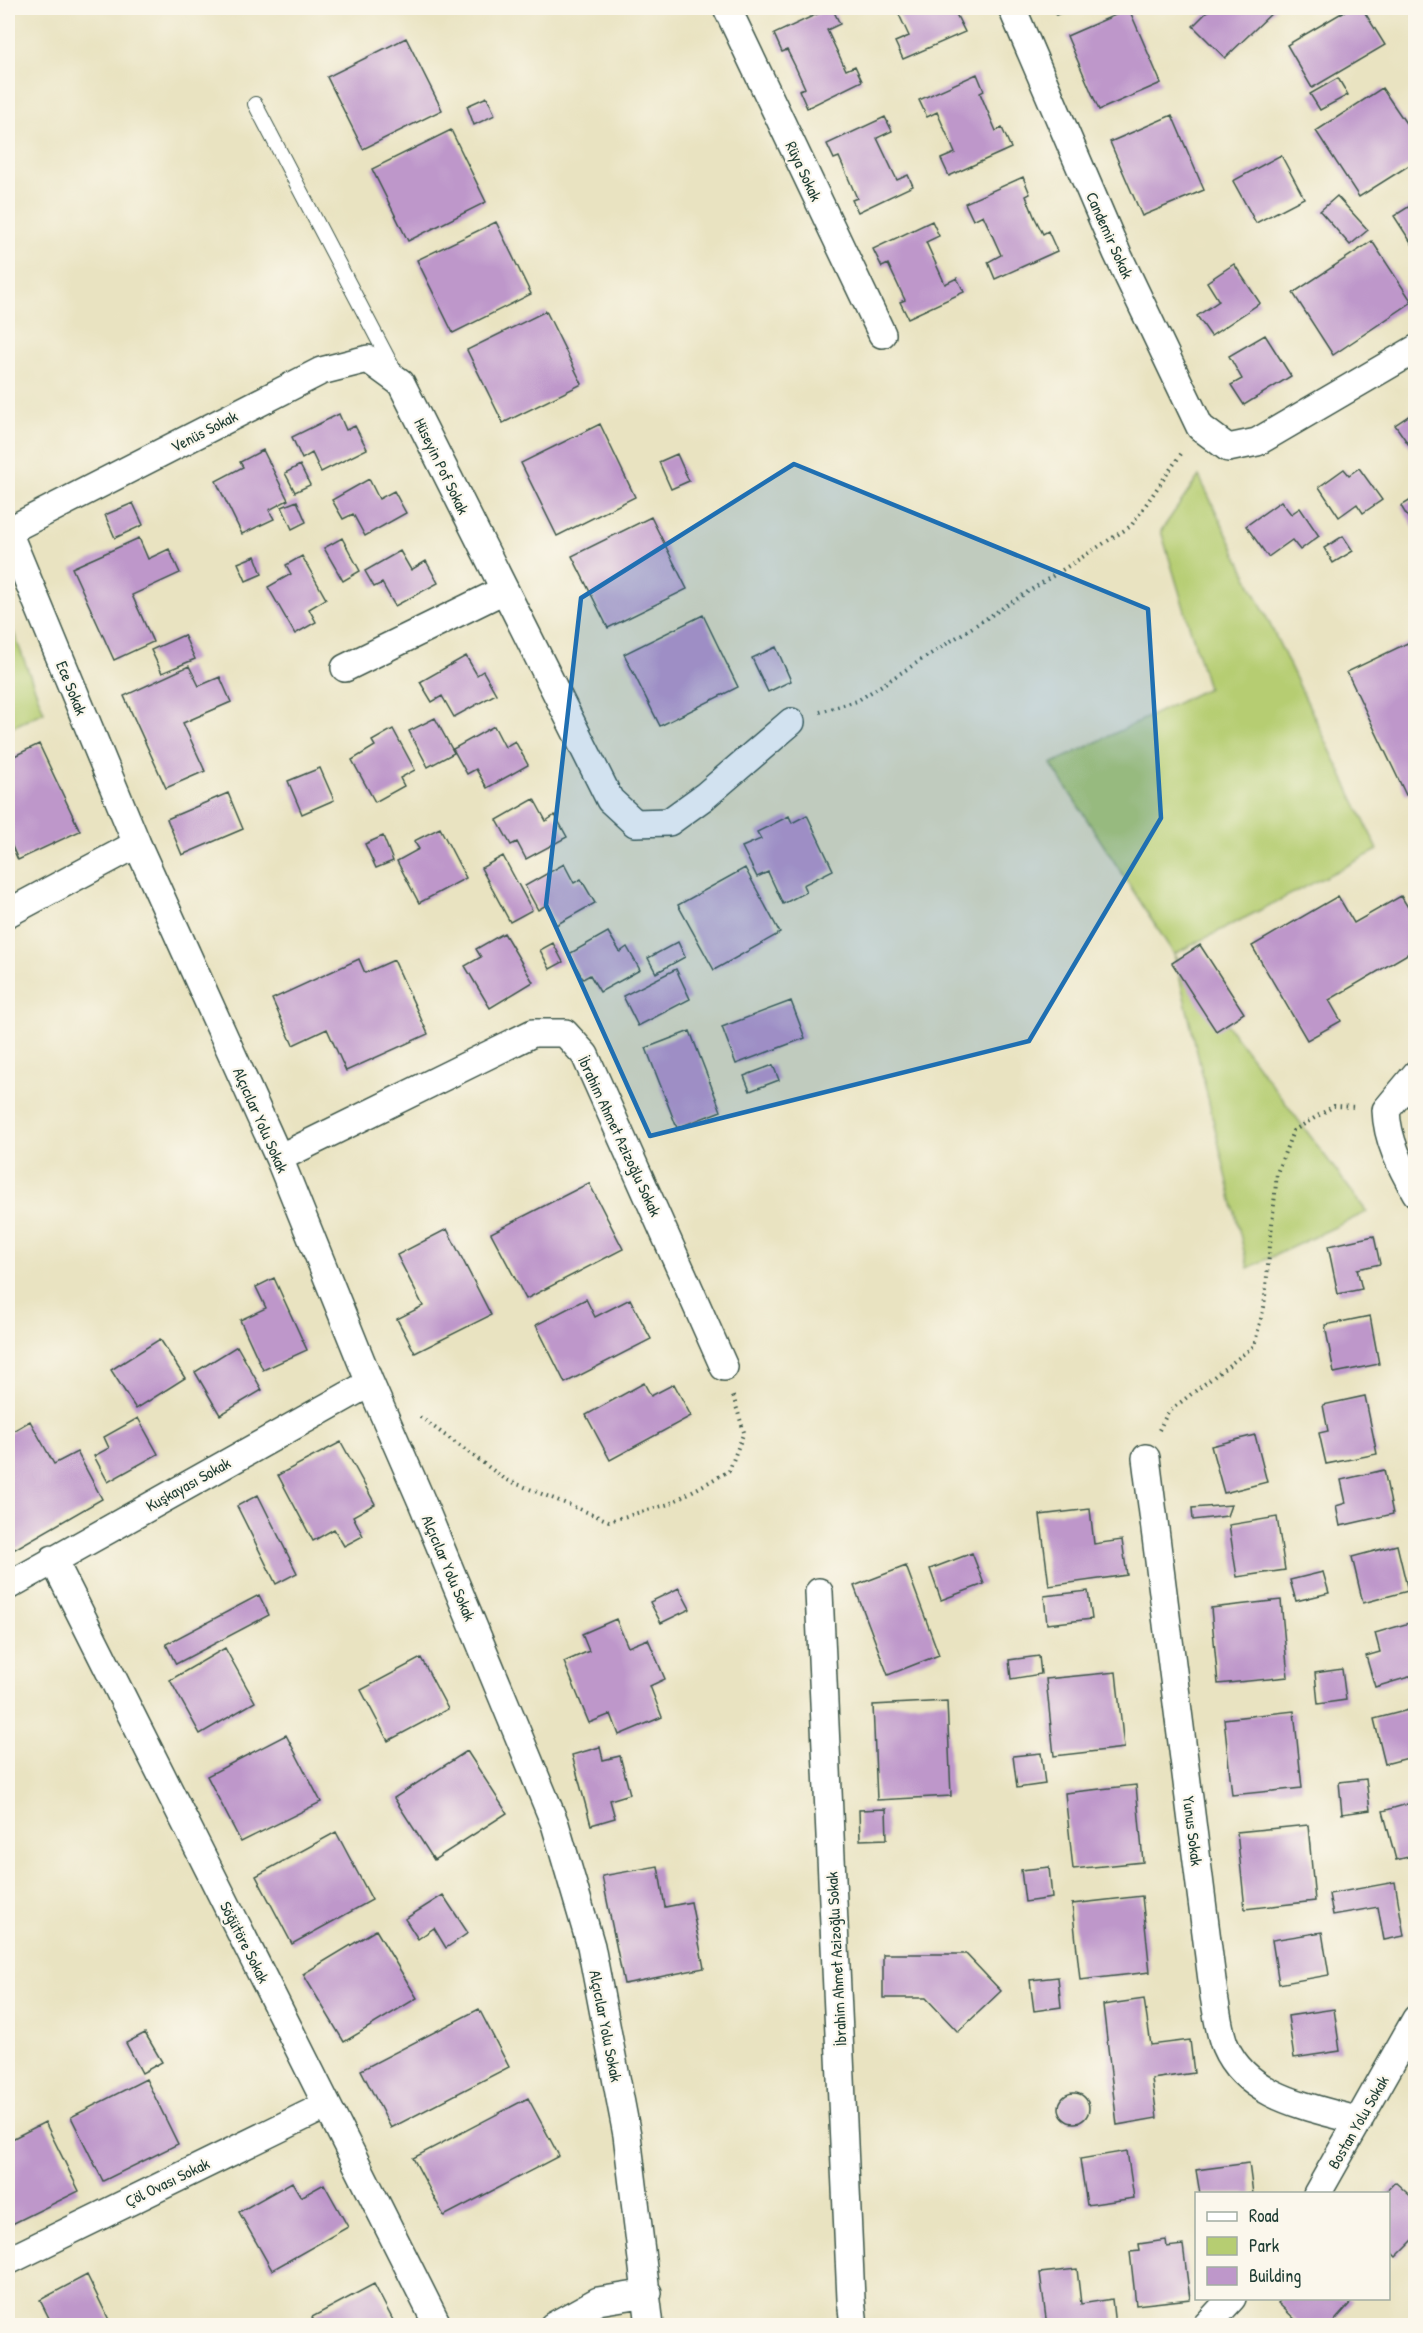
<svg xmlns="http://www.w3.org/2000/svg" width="1423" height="2333" font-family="'Patrick Hand',sans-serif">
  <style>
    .green { fill: #b6cd72; stroke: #6a8553; stroke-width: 1.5 }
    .building { fill: #be97ca }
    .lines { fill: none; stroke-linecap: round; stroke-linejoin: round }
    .service-casing { stroke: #3d5649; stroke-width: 16 }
    .minor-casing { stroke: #3d5649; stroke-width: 30 }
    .path { stroke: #3d5649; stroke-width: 4; stroke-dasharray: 1.5 4.5; stroke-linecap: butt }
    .service { stroke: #fff; stroke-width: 14 }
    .minor { stroke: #fff; stroke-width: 27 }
    .marked { fill: #1f6fb2; fill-opacity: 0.2; stroke: #1f6fb2; stroke-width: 4.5; stroke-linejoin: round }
    .labels { text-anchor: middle; stroke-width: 4.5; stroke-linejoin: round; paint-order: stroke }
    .street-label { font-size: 16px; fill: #1f3d34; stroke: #fbf7ec }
  </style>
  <rect width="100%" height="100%" fill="#fbf7ec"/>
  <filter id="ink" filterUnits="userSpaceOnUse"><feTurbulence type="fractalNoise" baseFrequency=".0167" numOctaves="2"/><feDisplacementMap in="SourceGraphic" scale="12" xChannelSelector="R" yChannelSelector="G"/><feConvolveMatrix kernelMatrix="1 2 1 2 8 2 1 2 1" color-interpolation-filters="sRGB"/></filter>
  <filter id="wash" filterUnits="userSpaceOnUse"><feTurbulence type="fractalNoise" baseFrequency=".008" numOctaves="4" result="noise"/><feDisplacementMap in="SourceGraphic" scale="24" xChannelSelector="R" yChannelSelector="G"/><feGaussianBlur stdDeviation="1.35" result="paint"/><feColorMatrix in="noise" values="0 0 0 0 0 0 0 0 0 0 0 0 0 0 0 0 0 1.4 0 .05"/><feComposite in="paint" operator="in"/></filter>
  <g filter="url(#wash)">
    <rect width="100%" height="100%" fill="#e9e3c1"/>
    <path class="green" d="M1199,476L1378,850L1174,954L1367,1212L1248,1268L1174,954L1051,764L1208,688L1161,531Z
      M8,618L44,712L8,729Z"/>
    <g id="blocks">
      <path class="building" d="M830,8H832L840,24L827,30L846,70L855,66L862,81L807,108L799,90L805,88L795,66L787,50L782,52L774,34Z
        M896,8H947L950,14L955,12L965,32L903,59L895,42L909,36Z
        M1053,8H1073L1056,15Z
        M1211,8H1277L1225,58L1193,26Z
        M1350,8H1362L1385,45L1312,88L1287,45Z
        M1129,9L1161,83L1099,110L1067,36Z
        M406,38L442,110L363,149L327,77Z
        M977,74L984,91L980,93L996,131L1002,128L1011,148L949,176L941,159L955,153L937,112L927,117L919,100Z
        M1338,78L1348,95L1320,110L1310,94Z
        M1382,88L1416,138V161L1359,197L1316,131Z
        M487,97L495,115L474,125L467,106Z
        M1172,115L1204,190L1142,216L1110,142Z
        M885,117L892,131L877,138L897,180L908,175L913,186L858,212L852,200L857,198L839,157L834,159L827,144Z
        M451,130L486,202L408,241L372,169Z
        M1281,155L1304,198L1256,223L1233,181Z
        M1023,177L1030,194L1026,196L1034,216L1043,234L1048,231L1057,251L995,279L988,262L1001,255L983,215L973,220L965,203Z
        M1337,196L1368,230L1350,245L1320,211Z
        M1416,202V250L1394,216Z
        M932,221L939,236L926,242L945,284L957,278L964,292L908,318L900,302L905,300L888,264L882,267L873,249Z
        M496,222L531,294L453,333L417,260Z
        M1372,241L1412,302L1333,355L1293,293Z
        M1234,264L1260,303L1211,336L1197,316L1219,301L1207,282Z
        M546,311L582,384L503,423L467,350Z
        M1265,335L1291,376L1244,405L1231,385L1242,379L1229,356Z
        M1416,411V455L1395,425Z
        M339,414L346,430L355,426L367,449L321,472L312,453L302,459L292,437Z
        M600,424L635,497L557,536L521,463Z
        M263,450L288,500L269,510L274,519L242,534L216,481L243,467L240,462Z
        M677,454L689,481L671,489L659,462Z
        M300,465L310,485L295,492L285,473Z
        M1359,468L1382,500L1363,513L1357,504L1339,517L1319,487L1344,469L1349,475Z
        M369,479L379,499L394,491L406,513L365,536L353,514L343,519L332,500Z
        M1416,497V531L1401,506Z
        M297,501L306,522L292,529L282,507Z
        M1281,501L1291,514L1300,508L1319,536L1300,550L1292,540L1268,557L1246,526Z
        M133,503L143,525L115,538L105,515Z
        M651,517L687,589L608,628L572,556Z
        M1343,536L1353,551L1333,563L1324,548Z
        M139,538L148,559L169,549L180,573L132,595L153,642L114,660L72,568Z
        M342,538L360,571L343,581L324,548Z
        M400,551L411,570L426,561L438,583L395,606L382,583L374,587L365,571Z
        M255,556L262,574L246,581L238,563Z
        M302,556L326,599L309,609L316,622L295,634L268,587L291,574L286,565Z
        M703,615L738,687L660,726L624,654Z
        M184,635L195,659L162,673L151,650Z
        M1416,639V790L1406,795L1347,672Z
        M776,647L791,681L768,692L752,658Z
        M466,656L477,675L483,671L496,694L454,717L442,696L432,702L420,682Z
        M189,666L199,686L220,677L231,702L183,723L205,771L166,788L124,696Z
        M435,718L454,753L428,767L409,731Z
        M494,726L505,747L515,741L528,765L487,788L476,769L467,774L453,749Z
        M393,729L415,770L400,778L404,786L375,802L352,760L375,746L372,741Z
        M39,744L80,831L18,860L8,837V759Z
        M320,768L334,800L302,814L288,781Z
        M228,793L243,829L182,855L167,819Z
        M534,799L546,821L555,815L567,837L526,859L517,842L511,845L497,820Z
        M807,815L833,870L803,885L806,892L783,904L768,872L757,877L742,847L761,839L757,832L789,816L792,823Z
        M440,828L466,878L419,903L397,861L419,849L414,841Z
        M383,836L393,861L376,868L365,844Z
        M503,856L532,910L510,922L481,868Z
        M564,864L574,883L581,879L595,903L556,925L546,905L538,910L525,886Z
        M745,868L780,933L714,970L678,905Z
        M1338,896L1354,923L1401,896L1416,920V949L1329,1000L1341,1021L1307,1040L1252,946Z
        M608,932L620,952L627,947L640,970L600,992L590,975L583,979L569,954Z
        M504,933L533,982L490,1008L465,966L481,957L476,949Z
        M678,942L685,957L656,973L648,958Z
        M553,943L563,962L550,969L540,950Z
        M1200,945L1244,1013L1216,1031L1172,963Z
        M359,959L365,973L394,960L428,1034L346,1071L327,1029L293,1045L272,999Z
        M676,969L690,999L638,1026L623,996Z
        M791,1001L805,1038L736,1064L722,1027Z
        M690,1031L721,1111L677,1128L646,1048Z
        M773,1065L779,1080L750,1091L744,1076Z
        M589,1183L623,1249L526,1299L491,1233Z
        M447,1229L491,1315L415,1353L397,1319L423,1306L397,1255Z
        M1374,1236L1380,1264L1357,1269L1362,1289L1338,1294L1328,1246Z
        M274,1278L307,1350L263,1370L240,1320L266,1308L256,1287Z
        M586,1299L595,1317L630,1299L651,1339L565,1383L536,1325Z
        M1370,1316L1379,1364L1334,1373L1325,1325Z
        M160,1339L185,1378L136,1409L111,1370Z
        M237,1346L262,1390L220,1415L195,1372Z
        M644,1383L651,1396L674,1384L691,1416L610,1460L586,1415Z
        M1365,1396L1377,1454L1326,1464L1319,1433L1328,1431L1323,1405Z
        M138,1418L158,1454L108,1482L94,1456L109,1448L104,1437Z
        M30,1421L54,1464L77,1452L102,1499L8,1553V1434Z
        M1255,1435L1267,1482L1224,1493L1211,1446Z
        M341,1442L375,1504L353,1516L363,1536L344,1546L334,1529L313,1541L278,1475Z
        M1384,1470L1393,1514L1340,1526L1336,1506L1346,1503L1341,1480Z
        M258,1495L297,1573L276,1584L237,1506Z
        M1231,1505L1227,1516L1193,1520L1192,1508Z
        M1090,1509L1094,1544L1122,1540L1127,1575L1049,1586L1040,1515Z
        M1277,1517L1285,1570L1237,1577L1229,1525Z
        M1397,1545L1408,1591L1363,1603L1352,1557Z
        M972,1553L984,1584L941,1600L930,1569Z
        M906,1566L939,1655L888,1675L854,1586Z
        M1323,1572L1329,1593L1296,1601L1290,1580Z
        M679,1588L690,1609L661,1623L650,1602Z
        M1088,1591L1092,1619L1047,1624L1044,1596Z
        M259,1595L269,1615L176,1664L166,1644Z
        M1281,1600L1288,1677L1218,1684L1211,1608Z
        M616,1619L628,1647L648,1639L665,1679L650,1686L662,1717L619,1735L611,1714L589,1723L564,1662L589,1651L582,1634Z
        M1416,1621V1675L1375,1687L1366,1656L1380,1652L1375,1633Z
        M225,1648L255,1702L200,1734L170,1680Z
        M1039,1656L1041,1674L1011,1679L1009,1660Z
        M421,1658L448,1709L388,1741L361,1690Z
        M1342,1669L1346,1700L1318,1704L1315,1673Z
        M1116,1672L1124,1748L1054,1756L1046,1679Z
        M947,1701L951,1796L877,1800L873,1705Z
        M1416,1708V1756L1385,1764L1374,1719Z
        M1294,1711L1302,1788L1232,1795L1224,1719Z
        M286,1735L321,1802L241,1842L207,1776Z
        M600,1747L603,1760L620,1756L630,1794L610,1800L615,1818L591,1825L572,1755Z
        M467,1751L507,1813L434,1860L394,1798Z
        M1041,1753L1045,1784L1017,1788L1013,1756Z
        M1366,1779L1370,1810L1342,1814L1339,1782Z
        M1136,1785L1143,1862L1073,1869L1065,1793Z
        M1416,1796V1855L1396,1860L1383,1811L1411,1803L1409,1798Z
        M886,1809L887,1839L860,1840L859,1810Z
        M1308,1825L1315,1901L1245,1909L1237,1832Z
        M336,1832L372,1900L292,1944L256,1876Z
        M658,1866L665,1907L691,1902L704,1968L624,1984L602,1876Z
        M1049,1867L1052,1898L1025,1902L1021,1870Z
        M1395,1882L1404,1936L1384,1940L1378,1907L1333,1915L1329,1894Z
        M443,1895L468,1933L446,1948L434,1928L418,1939L405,1919Z
        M1142,1896L1150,1972L1080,1980L1072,1904Z
        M376,1930L417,1998L344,2042L303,1974Z
        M1322,1932L1329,1975L1279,1984L1272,1940Z
        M883,1954H966L1001,1991L958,2032L926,1998H883Z
        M1058,1977L1061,2007L1034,2011L1030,1980Z
        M1144,1999L1151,2045L1190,2040L1194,2073L1152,2079L1157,2118L1117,2125L1103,2005Z
        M479,2009L509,2067L391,2128L361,2070Z
        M1334,2009L1340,2051L1294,2058L1288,2016Z
        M145,2033L162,2062L142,2073L126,2043Z
        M146,2079L178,2144L103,2181L71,2117Z
        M1059 2108a15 15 0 1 1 30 0a15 15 0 1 1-30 0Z
        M528,2098L559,2156L444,2216L413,2158Z
        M45,2122L79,2191L8,2226V2141Z
        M1127,2151L1134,2198L1087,2205L1080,2159Z
        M1249,2163L1253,2194H1200L1196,2170Z
        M292,2182L301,2197L324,2184L348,2227L272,2270L239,2212Z
        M1395,2182L1416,2201V2237L1396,2257L1388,2249V2194H1384Z
        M1166,2240L1167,2247L1183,2245L1190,2299L1136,2305L1130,2252L1140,2251L1139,2244Z
        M1077,2269L1081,2304L1112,2299L1115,2326H1047L1040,2273Z
        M87,2275L112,2326H53L40,2300Z
        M374,2284L396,2326H316L312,2317Z
        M1282,2298H1351L1353,2300L1330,2326H1302L1278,2303Z"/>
    </g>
  </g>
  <g filter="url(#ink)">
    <use href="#blocks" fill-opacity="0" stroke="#3d5649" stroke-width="1.5"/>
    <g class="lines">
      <g class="service-casing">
        <path id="service" d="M255,104L394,370"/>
      </g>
      <g class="minor-casing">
        <path id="minor" d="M727,8L882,334
          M1012,8L1117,253L1200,427L1228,448L1257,442L1416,349
          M8,531L321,371L368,359L401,383L610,800L635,823L669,822L705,796L791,722
          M8,532L137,844L279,1158L370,1383L421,1500L555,1824L591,1946L627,2135L650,2326
          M345,668L504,590
          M8,913L137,844
          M1416,1074L1386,1110C1387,1140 1401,1167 1416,1193
          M279,1158L533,1033H565L585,1055L724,1367
          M1146,1458L1214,1996C1217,2012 1219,2032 1225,2046C1247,2098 1311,2107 1359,2121
          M53,1559L438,2326
          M8,1586L370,1383
          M819,1592L851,2299L854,2326
          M1317,2194L1416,2019
          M8,2261L327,2105
          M553,2326L598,2301L648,2293
          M1206,2326L1232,2298"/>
      </g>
      <path class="path" d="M820,712L857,701L1131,526L1183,451
        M420,1417L505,1479L609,1521L669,1504L729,1471L744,1432L733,1396
        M1159,1430L1168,1412L1254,1346L1264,1307L1277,1173L1293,1131L1334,1106L1356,1107"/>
      <use href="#service" class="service"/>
      <use href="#minor" class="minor"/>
    </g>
  </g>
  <path class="marked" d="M794,464L1148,609L1161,818L1029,1041L650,1136L546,905L581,598Z"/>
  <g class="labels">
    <g class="street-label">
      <text transform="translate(804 171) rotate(65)" y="6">Rüya Sokak</text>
      <text transform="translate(1110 235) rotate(66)" y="6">Candemir Sokak</text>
      <text transform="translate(204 431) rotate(-27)" y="6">Venüs Sokak</text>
      <text transform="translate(442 466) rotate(64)" y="6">Hüseyin Pof Sokak</text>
      <text transform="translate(72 688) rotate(68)" y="6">Ece Sokak</text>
      <text transform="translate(261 1120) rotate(66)" y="6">Alçıcılar Yolu Sokak</text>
      <text transform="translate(620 1136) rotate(65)" y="6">İbrahim Ahmet Azizoğlu Sokak</text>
      <text transform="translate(188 1484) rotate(-29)" y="6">Kuşkayası Sokak</text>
      <text transform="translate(449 1568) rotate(67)" y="6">Alçıcılar Yolu Sokak</text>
      <text transform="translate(1193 1831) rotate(83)" y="6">Yunus Sokak</text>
      <text transform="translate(245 1942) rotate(63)" y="6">Söğütöre Sokak</text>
      <text transform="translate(836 1959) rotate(-93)" y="6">İbrahim Ahmet Azizoğlu Sokak</text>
      <text transform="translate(606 2026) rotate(79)" y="6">Alçıcılar Yolu Sokak</text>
      <text transform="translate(1358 2122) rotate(-60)" y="6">Bostan Yolu Sokak</text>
      <text transform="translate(167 2182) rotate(-26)" y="6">Çöl Ovası Sokak</text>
    </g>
  </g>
  <rect width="1423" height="2333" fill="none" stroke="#fbf7ec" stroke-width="30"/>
  <rect x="1195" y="2192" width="195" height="108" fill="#fbf7ec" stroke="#a3ada2" stroke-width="1.5"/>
  <rect x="1207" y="2212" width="30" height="9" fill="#ffffff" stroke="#a3ada2" stroke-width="1.5"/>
  <text x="1249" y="2222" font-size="18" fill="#1f3d34">Road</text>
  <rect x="1207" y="2237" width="30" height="18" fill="#b6cd72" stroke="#a3ada2" stroke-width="1.5"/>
  <text x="1249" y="2252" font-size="18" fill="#1f3d34">Park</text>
  <rect x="1207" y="2267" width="30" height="18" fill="#be97ca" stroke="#a3ada2" stroke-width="1.5"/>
  <text x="1249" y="2282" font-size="18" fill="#1f3d34">Building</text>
</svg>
